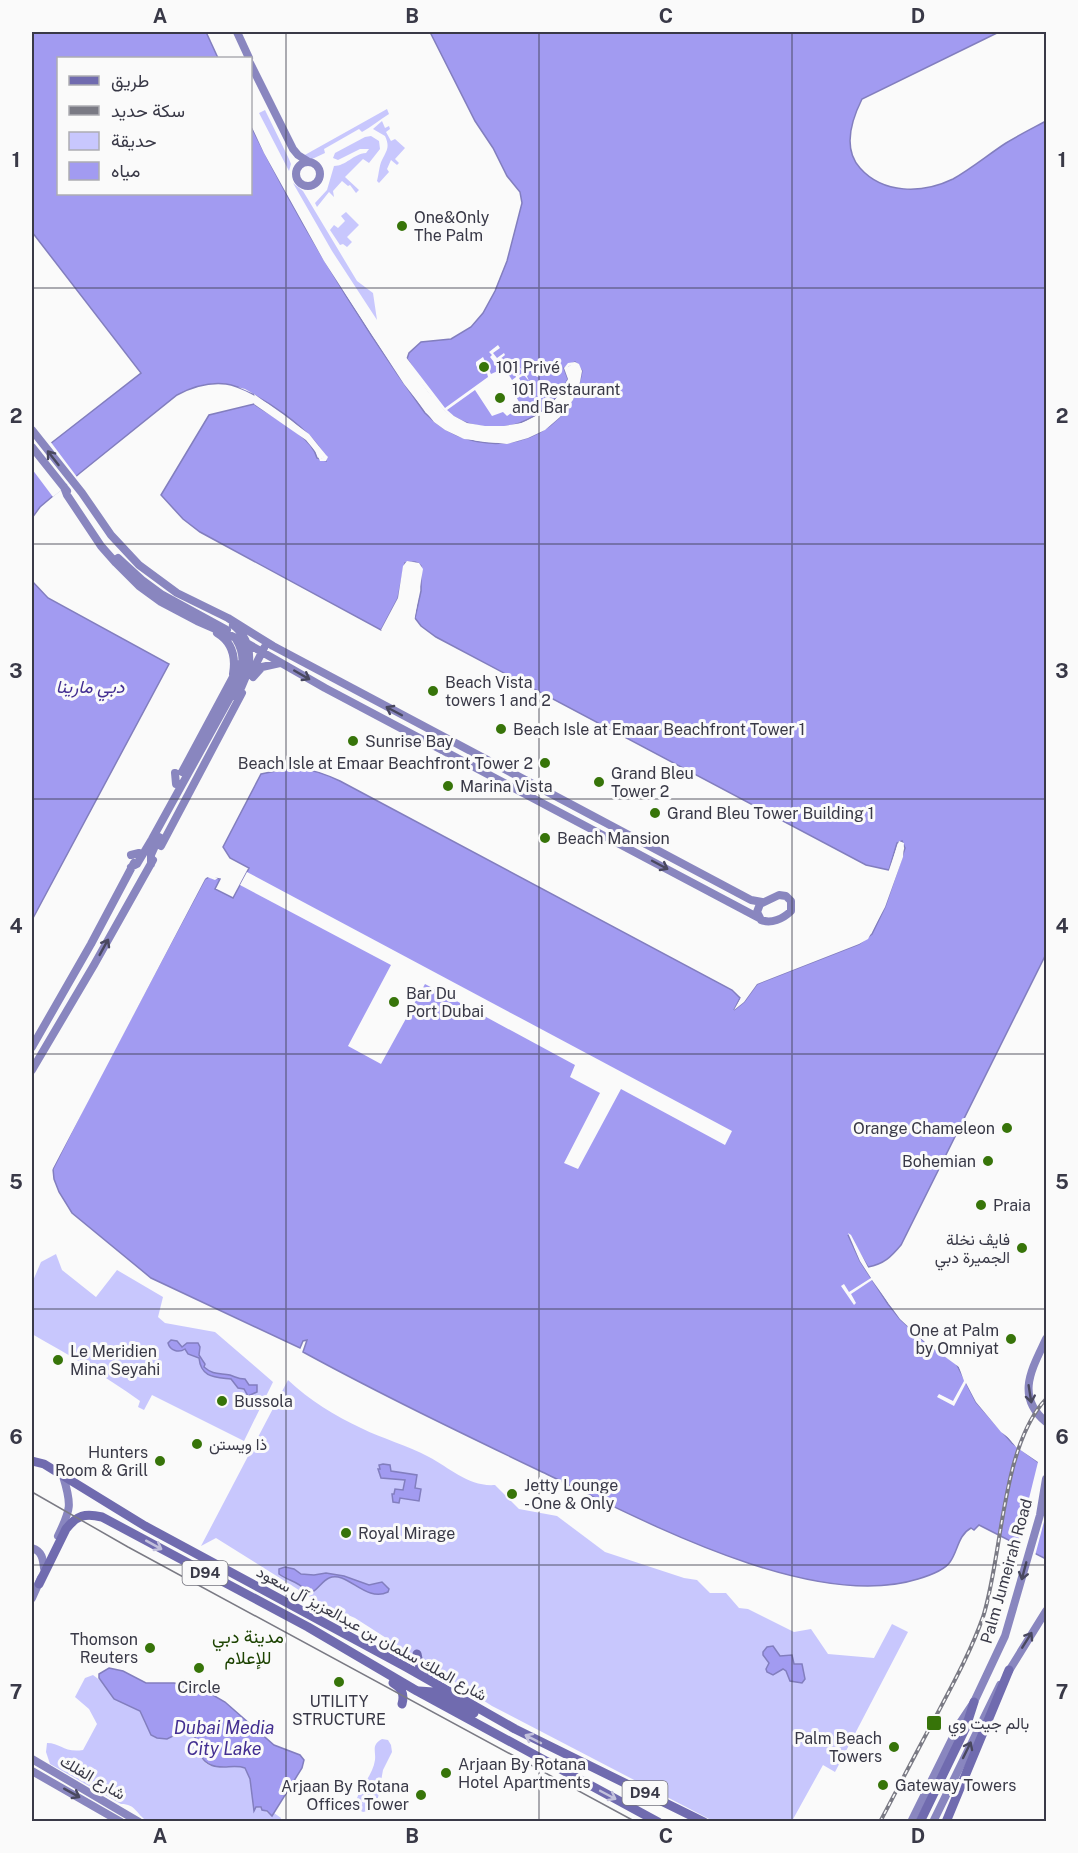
<svg xmlns="http://www.w3.org/2000/svg" width="1078" height="1853" font-family="'Public Sans',Vazirmatn,sans-serif">
  <style>
    .green { fill: #c8c7fd }
    .water { fill: #a29bf1; stroke: #827ebe; stroke-width: 1.5 }
    .pier { fill: #fafafa }
    .lines { fill: none; stroke-linecap: round; stroke-linejoin: round }
    .secondary { stroke: #8986bf; stroke-width: 8 }
    .primary { stroke: #706baf; stroke-width: 9 }
    .tram { stroke: #7a7a84; stroke-width: 1.5 }
    .rail-casing { stroke: #7a7a84; stroke-width: 4 }
    .rail { stroke: #fafafa; stroke-width: 1.5; stroke-dasharray: 4.5; stroke-linecap: butt }
    .oneway { stroke: #49485f }
    .oneway2 { stroke: #c3c1dc }
    .grid { fill: none; stroke: #393947; stroke-width: 1.5; stroke-opacity: 0.55 }
    .poi-dot { fill: #377409; stroke: #fafafa; stroke-width: 2 }
    .labels { text-anchor: middle; stroke-width: 6; stroke-linejoin: round; paint-order: stroke }
    .shield { fill: #fafafa; stroke: #73737d; stroke-width: 1.5 }
    .shield-label { font-size: 15px; font-weight: bold; fill: #393947 }
    .poi-label { font-size: 16px; fill: #393947; stroke: #fafafa; text-anchor: start }
    .street-label { font-size: 16px; fill: #393947; stroke: #fafafa }
    .water-label { font-size: 18px; font-style: italic; fill: #432f91; stroke: #fafafa }
    .neighbourhood-label { font-size: 18px; fill: #1d4302; stroke: #fafafa }
    .neatline { fill: none; stroke: #393947; stroke-width: 2 }
    .grid-label { font-size: 20px; text-anchor: middle; font-weight: bold; fill: #393947 }
  </style>
  <rect width="100%" height="100%" fill="#fafafa"/>
  <path class="green" d="M387,109L389,114C379,120 371,127 362,132L359,129L324,149L325,153L310,160L303,156Z
    M265,110L289,159L291,164L289,171L259,113Z
    M382,121L385,128L389,126L390,129L386,132L391,141L395,139L405,148L395,159L399,163L397,165L391,160L387,169L389,172L379,183L377,181C379,174 379,166 382,160C387,150 390,147 385,136L373,129Z
    M371,136L379,141L380,149L369,163L363,159L345,177L359,190L356,193L350,185L348,186L342,181L333,191L334,197L329,192L317,207L315,203L327,190L334,166C346,166 353,154 366,153L369,149H360L338,160L333,158L335,153L365,137Z
    M293,183L303,191L357,281L373,293L377,320L332,251Z
    M346,212L359,225L347,237L352,242L347,247L343,244L340,245L330,230L334,225L338,228L345,221L341,216Z
    M56,1254L62,1270L96,1297L117,1270L163,1297L158,1317L165,1323L215,1332L273,1382L244,1441L152,1395L144,1410L138,1407L140,1401C105,1376 69,1355 32,1334V1283L41,1262Z
    M288,1380C309,1400 335,1416 361,1428C383,1439 407,1445 429,1457C450,1468 469,1487 495,1485L519,1509L557,1516L605,1552L684,1578L697,1580L710,1593H726L739,1608L748,1609L794,1632L811,1629L828,1654L874,1658L892,1624L908,1632L835,1772L823,1765L792,1821H713L492,1706L355,1618L318,1602L216,1538L201,1546Z
    M93,1675L140,1711L145,1723L193,1731C198,1739 197,1751 202,1759C211,1773 233,1764 245,1768L250,1779L254,1810L256,1807L261,1808L272,1816L274,1813L281,1818L280,1822L147,1821C136,1814 136,1804 121,1804L50,1764L46,1752L47,1743C61,1743 64,1753 83,1750L97,1724L89,1709L75,1697L85,1678Z
    M382,1739L388,1740L391,1745L392,1752L383,1770L376,1809L363,1812L359,1810L356,1801C360,1787 373,1775 375,1760C376,1750 371,1745 382,1739Z"/>
  <path class="water" d="M32,32H206L218,58H58V194H250L251,126C301,226 359,322 425,413C476,466 569,448 582,371L575,362L564,368L568,379C548,421 496,442 454,417C434,404 420,378 407,359L409,353L421,342L451,339L471,327L483,313L495,291L507,261L522,203L520,192L507,176L493,148L475,121L430,32H999L862,99C852,119 842,148 860,168C883,194 922,194 953,179C971,169 989,154 1006,143C1019,135 1033,128 1046,121V954L901,1245C891,1257 884,1264 868,1267L848,1235L860,1261L888,1304L900,1319L926,1343L956,1363L976,1402L1012,1443L1046,1468V1559L979,1525L974,1530L971,1528C958,1535 958,1551 950,1562C944,1571 928,1576 918,1579C810,1613 635,1516 538,1470C459,1432 380,1394 303,1352L307,1340L303,1341L300,1348L151,1278L72,1213L59,1192L54,1179L53,1169L95,1085L205,879L209,877L220,879L215,889L233,898L249,868L230,858L223,847L261,774C296,766 308,766 340,781L732,990L740,998L734,1010L744,1002L757,984L859,944L872,934L885,907L905,848L902,841L897,843L889,870L866,865L436,637L421,626L415,618L421,591V566C416,560 412,562 405,563L398,598L381,630L200,532L183,519L161,495L209,415L254,404C273,417 312,436 317,458L326,461C321,435 252,387 226,384C209,382 192,387 177,395L80,473L40,507L32,518V458L141,373L32,232Z
    M32,581L48,598L169,664L32,920Z
    M171,1340L177,1341L182,1347L187,1343H198L200,1347L199,1355L205,1364L204,1367C213,1375 219,1373 230,1375C236,1377 238,1379 245,1379L249,1385H257V1392L248,1396L244,1389L238,1388L231,1379C215,1377 201,1378 199,1358L188,1354L185,1349C179,1353 170,1351 168,1343Z
    M383,1464L390,1465L391,1471L417,1475L415,1488L421,1489L419,1501L400,1498L399,1503L393,1502L392,1494H394L395,1489L403,1490L405,1480L381,1478L378,1469H380L379,1465Z
    M285,1567L294,1569L301,1574L314,1575L326,1573L344,1576L369,1585L382,1582L389,1589L388,1592C365,1603 347,1570 329,1578C324,1580 319,1587 314,1591L305,1590C298,1581 288,1581 279,1574V1569Z
    M773,1646L780,1656L792,1655L794,1664H802L805,1679L802,1683L790,1681L786,1671L783,1669L773,1675L767,1672L766,1669L769,1663L763,1655V1652L767,1647Z
    M109,1668L123,1671L146,1683H174L206,1691L225,1702L274,1745L300,1755L304,1760L302,1768L272,1816L267,1811L262,1810L261,1807H256L254,1811L250,1779L245,1768C234,1764 222,1770 211,1765C195,1759 201,1740 190,1729H187L167,1739L157,1738L151,1735L140,1711L114,1699L99,1678V1674Z"/>
  <path class="pier" d="M250,123L253,125L327,259L407,382L436,420L447,428L465,436L507,441L527,435L543,428L558,415L570,398L577,382L579,371L575,365L569,366L567,369L571,379L565,392L553,407L538,418L523,426L505,429H485L466,426L452,418L435,402L404,359L405,356L445,408L488,377L487,373L484,374L481,369L479,371L476,365V362L483,357L491,374L500,370L490,357L492,355L489,352L498,345L500,348L493,353L497,358L504,353L505,355L499,360L512,380L516,377L513,370L517,376L523,373L518,366L524,372L530,368L525,359L527,358L539,376L537,377L531,370L526,374L529,381L524,375L519,378L524,387L519,390L515,381L510,385L519,402L514,406L516,410L507,416L503,412L492,416L475,390L447,410L454,416L467,423L485,426H504L522,423L536,416L551,405L562,391L568,379L564,368L568,363L575,362L579,364L582,371L580,382L573,400L560,417L545,430L528,438L507,444L464,439L445,430L434,422L404,384L324,261L264,153Z
    M238,387L245,389L254,394L309,434L326,455L328,457L326,461H320L316,452L306,440L254,404L255,401L308,438L318,450L322,459L324,458L318,448L307,436L255,398L254,394Z
    M50,441L77,477L53,497L32,469V454Z
    M407,561L419,563L423,569L414,622L412,618L420,570L417,565L411,564L406,567L401,599L384,632L381,630L398,598L403,566Z
    M899,841L904,843L903,857L885,907L868,939L859,944L757,984L744,1002L734,1010L742,996L743,998L756,982L858,942L866,936L882,906L900,856L901,844L892,871L888,873Z
    M247,872L732,1131L725,1145L621,1089L578,1169L564,1163L600,1093L570,1077L575,1065L425,984L381,1064L348,1046L391,965L240,885Z
    M206,874L218,878L215,880L207,877L205,879L51,1172V1168L60,1147L92,1084L202,877Z
    M848,1233L851,1235L871,1273L902,1317L928,1341L958,1361L971,1388L989,1415L1018,1445L1046,1464V1514L1035,1556L1017,1547L1038,1462L1016,1447L1009,1438L1001,1432L976,1402L966,1383L954,1406L937,1397L939,1394L953,1401L964,1381L959,1367L926,1343L900,1319L872,1280L851,1294L856,1303L854,1305L841,1286L844,1284L849,1292L871,1278L860,1261Z"/>
  <g class="lines">
    <path class="secondary" d="M237,32L249,58
      M250,63L293,149L298,155L309,162
      M296 174a12 12 0 1 1 24 0a12 12 0 1 1-24 0Z
      M32,430L82,493L111,535L139,565L177,593L228,618L273,646L751,900L762,902
      M32,447L67,491
      M64,487L67,495L101,546L116,563L139,586L161,602L197,621L243,641L325,688L759,918
      M118,558L142,580L161,594L227,630
      M233,625C258,645 250,674 236,697
      M217,633C232,642 236,657 233,674
      M251,674L264,648
      M253,677L262,667L280,663
      M182,772L240,664
      M175,773L176,784
      M161,846L242,693
      M131,855L139,853
      M151,864V855L159,837
      M131,867L137,864L152,839L238,683C244,668 245,653 236,639
      M779,895L786,896L791,901V911C783,919 771,924 761,920L757,912L760,904Z
      M32,1047L91,944L134,863
      M32,1070L94,965L153,860
      M1046,1339C1032,1369 1015,1396 1046,1422
      M58,1536C71,1509 72,1505 63,1476
      M32,1548C42,1551 43,1559 44,1568
      M32,1598L41,1578
      M1007,1674L1046,1611
      M32,1759L139,1822
      M32,1771L121,1822
      M911,1822L960,1723L974,1702L1005,1636L1040,1515L1046,1479
      M933,1822L1000,1685"/>
    <path class="primary" d="M32,1461L44,1464L145,1526L406,1667L515,1729L704,1822
      M39,1584L66,1529C77,1515 85,1513 102,1517L308,1627L417,1691L658,1822
      M417,1654L420,1668L428,1676
      M393,1683C401,1688 405,1693 402,1704
      M419,1691L433,1692L474,1713
      M920,1822L966,1727L974,1702
      M946,1822L1009,1670"/>
    <path class="tram" d="M32,1492L128,1547L636,1822"/>
    <g class="rail-casing">
      <path id="rail" d="M880,1822C899,1786 917,1751 936,1716C953,1684 971,1651 983,1617C1003,1554 1001,1447 1046,1399"/>
    </g>
    <use href="#rail" class="rail"/>
  </g>
  <defs><path id="oneway-shaft" d="M-6 0H5M1.5-3L5.5 0L1.5 3" fill="none" stroke-width="1.6" stroke-linecap="round" stroke-linejoin="round" transform="scale(1.5)"/></defs>
  <g class="oneway">
    <use href="#oneway-shaft" transform="translate(53 458) rotate(-128)"/>
    <use href="#oneway-shaft" transform="translate(302 675) rotate(30)"/>
    <use href="#oneway-shaft" transform="translate(394 711) rotate(-152)"/>
    <use href="#oneway-shaft" transform="translate(660 865) rotate(28)"/>
    <use href="#oneway-shaft" transform="translate(104 947) rotate(-61)"/>
    <use href="#oneway-shaft" transform="translate(1030 1394) rotate(81)"/>
    <use href="#oneway-shaft" transform="translate(1024 1571) rotate(105)"/>
    <use href="#oneway-shaft" transform="translate(1027 1640) rotate(-58)"/>
    <use href="#oneway-shaft" transform="translate(967 1750) rotate(-64)"/>
    <use href="#oneway-shaft" transform="translate(72 1793) rotate(29)"/>
  </g>
  <g class="oneway2">
    <use href="#oneway-shaft" transform="translate(154 1545) rotate(29)"/>
    <use href="#oneway-shaft" transform="translate(533 1739) rotate(-153)"/>
    <use href="#oneway-shaft" transform="translate(608 1795) rotate(28)"/>
  </g>
  <path class="grid" d="M286,32V1822M539,32V1822M792,32V1822M32,288H1046M32,544H1046M32,799H1046M32,1054H1046M32,1309H1046M32,1565H1046"/>
  <g class="poi-dot">
    <circle cx="402" cy="226" r="6"/>
    <circle cx="484" cy="367" r="6"/>
    <circle cx="500" cy="398" r="6"/>
    <circle cx="433" cy="691" r="6"/>
    <circle cx="501" cy="729" r="6"/>
    <circle cx="353" cy="741" r="6"/>
    <circle cx="545" cy="763" r="6"/>
    <circle cx="599" cy="782" r="6"/>
    <circle cx="448" cy="786" r="6"/>
    <circle cx="655" cy="813" r="6"/>
    <circle cx="545" cy="838" r="6"/>
    <circle cx="394" cy="1002" r="6"/>
    <circle cx="1007" cy="1128" r="6"/>
    <circle cx="988" cy="1161" r="6"/>
    <circle cx="981" cy="1205" r="6"/>
    <circle cx="1022" cy="1248" r="6"/>
    <circle cx="1011" cy="1339" r="6"/>
    <circle cx="58" cy="1360" r="6"/>
    <circle cx="222" cy="1401" r="6"/>
    <circle cx="197" cy="1444" r="6"/>
    <circle cx="160" cy="1461" r="6"/>
    <circle cx="512" cy="1494" r="6"/>
    <circle cx="346" cy="1533" r="6"/>
    <circle cx="150" cy="1648" r="6"/>
    <circle cx="199" cy="1668" r="6"/>
    <circle cx="339" cy="1682" r="6"/>
    <rect x="926" y="1715" width="16" height="16" rx="3"/>
    <circle cx="894" cy="1747" r="6"/>
    <circle cx="446" cy="1773" r="6"/>
    <circle cx="883" cy="1785" r="6"/>
    <circle cx="421" cy="1795" r="6"/>
  </g>
  <g class="labels">
    <g class="shield">
      <rect x="182.5" y="1561" width="45" height="24" rx="4.5"/>
      <rect x="622.5" y="1781" width="45" height="24" rx="4.5"/>
    </g>
    <g class="shield-label">
      <text x="205" y="1578">D94</text>
      <text x="645" y="1798">D94</text>
    </g>
    <g class="poi-label">
      <text x="414" y="223">One&amp;Only<tspan x="414" dy="18">The Palm</tspan></text>
      <text x="496" y="373">101 Privé</text>
      <text x="512" y="395">101 Restaurant<tspan x="512" dy="18">and Bar</tspan></text>
      <text x="445" y="688">Beach Vista<tspan x="445" dy="18">towers 1 and 2</tspan></text>
      <text x="513" y="735">Beach Isle at Emaar Beachfront Tower 1</text>
      <text x="365" y="747">Sunrise Bay</text>
      <text x="533" y="769" text-anchor="end">Beach Isle at Emaar Beachfront Tower 2</text>
      <text x="611" y="779">Grand Bleu<tspan x="611" dy="18">Tower 2</tspan></text>
      <text x="460" y="792">Marina Vista</text>
      <text x="667" y="819">Grand Bleu Tower Building 1</text>
      <text x="557" y="844">Beach Mansion</text>
      <text x="406" y="999">Bar Du<tspan x="406" dy="18">Port Dubai</tspan></text>
      <text x="995" y="1134" text-anchor="end">Orange Chameleon</text>
      <text x="976" y="1167" text-anchor="end">Bohemian</text>
      <text x="993" y="1211">Praia</text>
      <text x="1010" y="1245" text-anchor="end">فايڤ نخلة<tspan x="1010" dy="18">الجميرة دبي</tspan></text>
      <text x="999" y="1336" text-anchor="end">One at Palm<tspan x="999" dy="18">by Omniyat</tspan></text>
      <text x="70" y="1357">Le Meridien<tspan x="70" dy="18">Mina Seyahi</tspan></text>
      <text x="234" y="1407">Bussola</text>
      <text x="209" y="1450">ذا ويستن</text>
      <text x="148" y="1458" text-anchor="end">Hunters<tspan x="148" dy="18">Room &amp; Grill</tspan></text>
      <text x="524" y="1491">Jetty Lounge<tspan x="524" dy="18">- One &amp; Only</tspan></text>
      <text x="358" y="1539">Royal Mirage</text>
      <text x="138" y="1645" text-anchor="end">Thomson<tspan x="138" dy="18">Reuters</tspan></text>
      <text x="199" y="1693" text-anchor="middle">Circle</text>
      <text x="339" y="1707" text-anchor="middle">UTILITY<tspan x="339" dy="18">STRUCTURE</tspan></text>
      <text x="948" y="1729">بالم جيت وي</text>
      <text x="882" y="1744" text-anchor="end">Palm Beach<tspan x="882" dy="18">Towers</tspan></text>
      <text x="458" y="1770">Arjaan By Rotana<tspan x="458" dy="18">Hotel Apartments</tspan></text>
      <text x="895" y="1791">Gateway Towers</text>
      <text x="409" y="1792" text-anchor="end">Arjaan By Rotana<tspan x="409" dy="18">Offices Tower</tspan></text>
    </g>
    <g class="street-label">
      <text transform="translate(1006 1571) rotate(-74)" y="6">Palm Jumeirah Road</text>
      <text transform="translate(372 1633) rotate(29)" y="6">شارع الملك سلمان بن عبدالعزيز آل سعود</text>
      <text transform="translate(93 1777) rotate(30)" y="6">شارع الفلك</text>
    </g>
    <g class="water-label">
      <text x="90" y="693">دبي مارينا</text>
      <text x="224" y="1734">Dubai Media<tspan x="224" dy="21">City Lake</tspan></text>
    </g>
    <g class="neighbourhood-label">
      <text x="248" y="1643">مدينة دبي<tspan x="248" dy="21">للإعلام</tspan></text>
    </g>
  </g>
  <rect width="1078" height="1853" fill="none" stroke="#fafafa" stroke-width="66"/>
  <rect x="57" y="57" width="195" height="138" fill="#fafafa" stroke="#adadb2" stroke-width="1.5"/>
  <rect x="69" y="76" width="30" height="9" fill="#706baf" stroke="#adadb2" stroke-width="1.5"/>
  <text x="111" y="87" font-size="18" fill="#393947">طريق</text>
  <rect x="69" y="106" width="30" height="9" fill="#7a7a84" stroke="#adadb2" stroke-width="1.5"/>
  <text x="111" y="117" font-size="18" fill="#393947">سكة حديد</text>
  <rect x="69" y="132" width="30" height="18" fill="#c8c7fd" stroke="#adadb2" stroke-width="1.5"/>
  <text x="111" y="147" font-size="18" fill="#393947">حديقة</text>
  <rect x="69" y="162" width="30" height="18" fill="#a29bf1" stroke="#adadb2" stroke-width="1.5"/>
  <text x="111" y="177" font-size="18" fill="#393947">مياه</text>
  <rect x="33" y="33" width="1012" height="1787" class="neatline"/>
  <g class="grid-label">
    <text x="160" y="23">A</text>
    <text x="412" y="23">B</text>
    <text x="666" y="23">C</text>
    <text x="918" y="23">D</text>
    <text x="16" y="167">1</text>
    <text x="1062" y="167">1</text>
    <text x="16" y="423">2</text>
    <text x="1062" y="423">2</text>
    <text x="16" y="678">3</text>
    <text x="1062" y="678">3</text>
    <text x="16" y="933">4</text>
    <text x="1062" y="933">4</text>
    <text x="16" y="1189">5</text>
    <text x="1062" y="1189">5</text>
    <text x="16" y="1444">6</text>
    <text x="1062" y="1444">6</text>
    <text x="16" y="1699">7</text>
    <text x="1062" y="1699">7</text>
    <text x="160" y="1843">A</text>
    <text x="412" y="1843">B</text>
    <text x="666" y="1843">C</text>
    <text x="918" y="1843">D</text>
  </g>
</svg>
